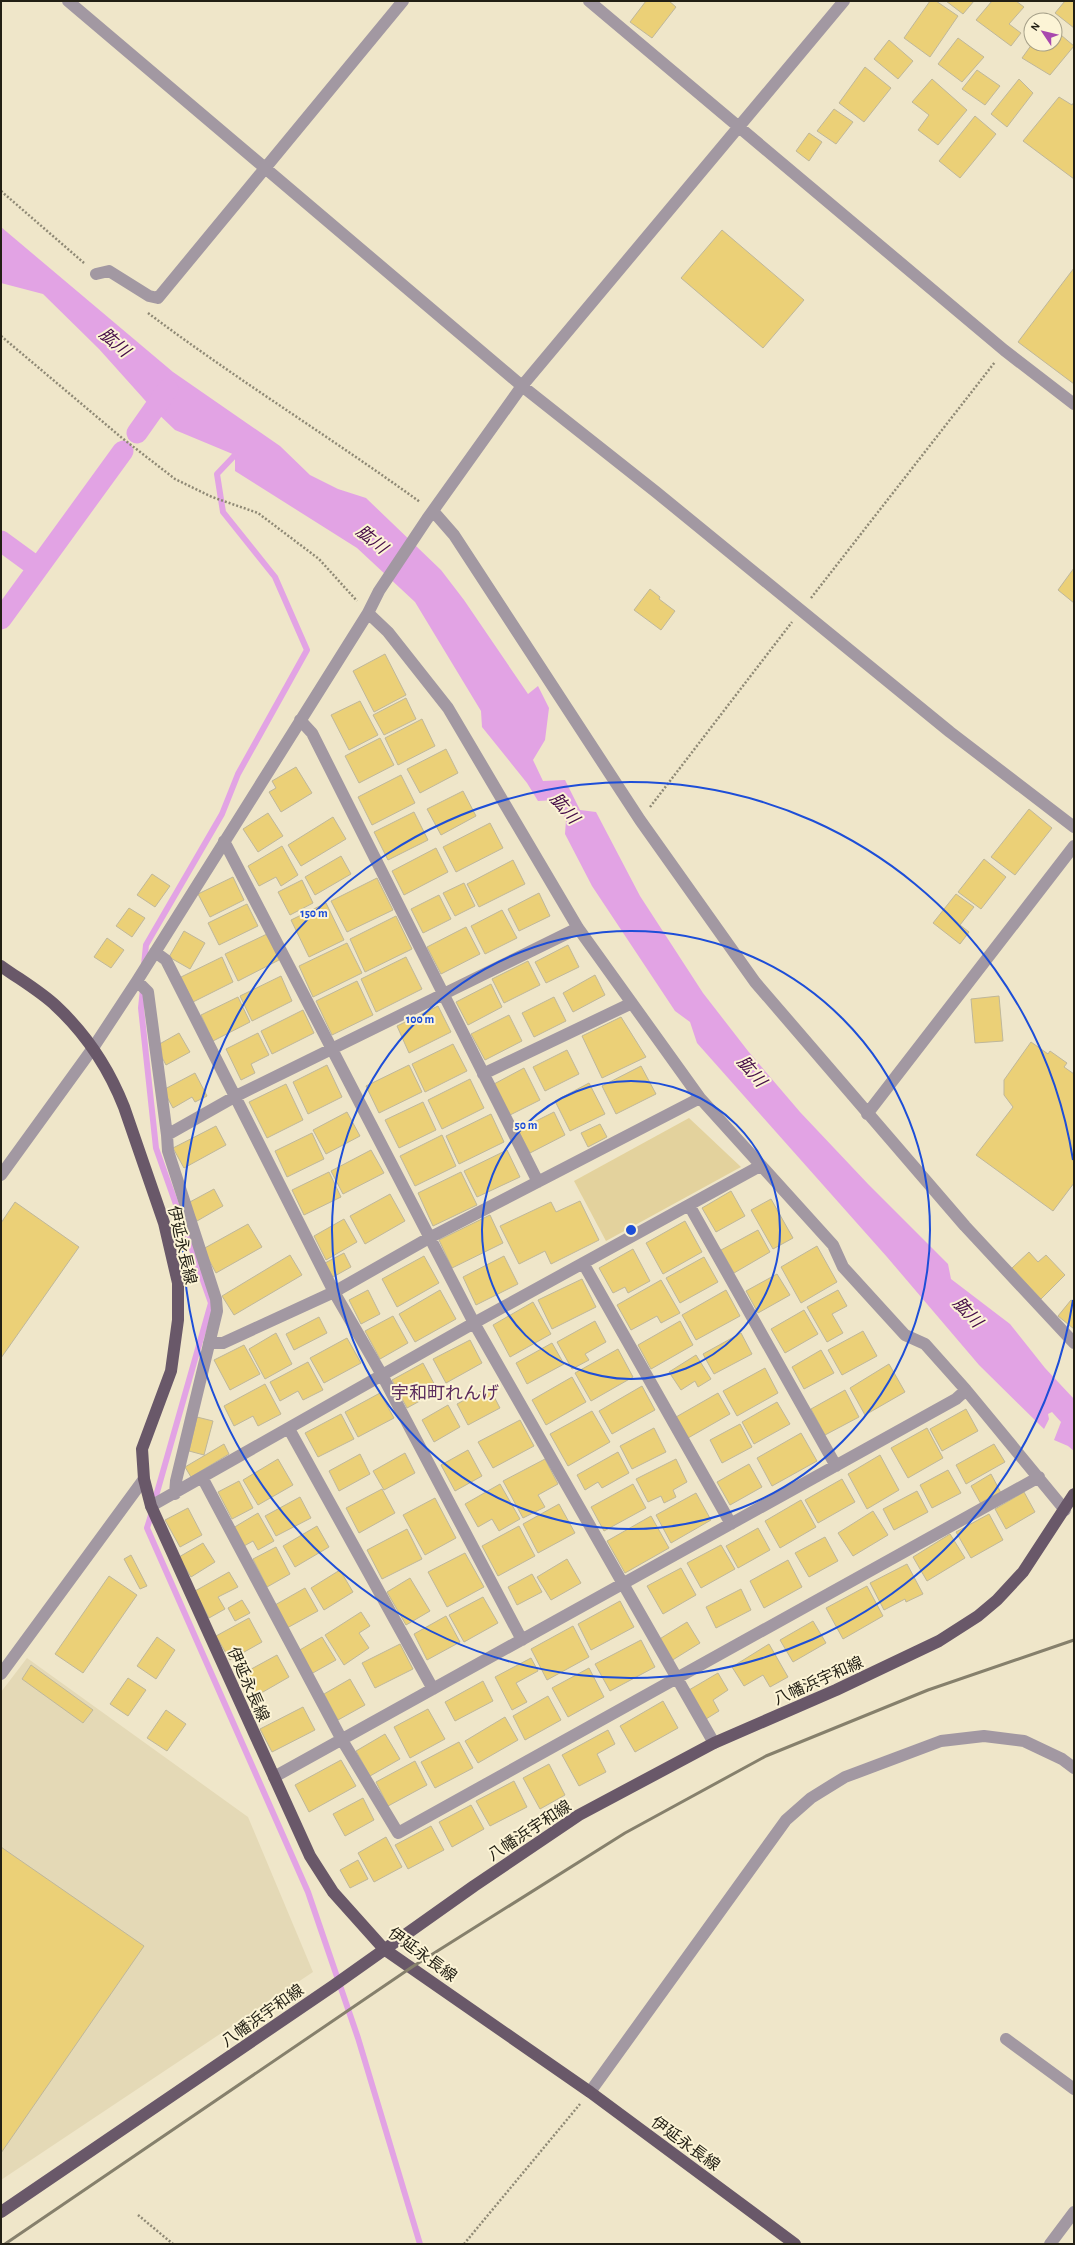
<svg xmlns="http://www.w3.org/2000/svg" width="1075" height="2245" font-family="'Alegreya Sans','Noto Sans JP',sans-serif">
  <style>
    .built { fill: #e4d9b6 }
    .green { fill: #e3d29d }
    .water { fill: #e2a3e4 }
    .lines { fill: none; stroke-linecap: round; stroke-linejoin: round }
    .stream { stroke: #e2a3e4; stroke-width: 6 }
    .canal { stroke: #e2a3e4; stroke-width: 21 }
    .building { fill: #ebd077; stroke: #bfb79a }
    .path { stroke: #8f8975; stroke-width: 2.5; stroke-dasharray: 2 2; stroke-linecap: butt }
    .minor { stroke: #a298a2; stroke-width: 12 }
    .major { stroke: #695869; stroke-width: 12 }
    .rail { stroke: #86806c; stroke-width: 3 }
    .ring { fill: none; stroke: #1d4ed8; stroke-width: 2 }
    .labels { text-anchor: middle; stroke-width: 4; stroke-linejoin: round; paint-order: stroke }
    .street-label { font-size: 16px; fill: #221f14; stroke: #fcf4d6 }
    .water-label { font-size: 17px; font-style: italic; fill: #440b47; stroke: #fcf4d6 }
    .quarter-label { font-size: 18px; fill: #5b2b5d; stroke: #fcf4d6 }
    .centre { fill: #1d4ed8; stroke: #fcf4d6; stroke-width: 2 }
    .ring-label { font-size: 12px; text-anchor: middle; font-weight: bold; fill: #1d4ed8; stroke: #fcf4d6; stroke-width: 4; stroke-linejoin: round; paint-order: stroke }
  </style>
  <rect width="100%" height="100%" fill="#efe6c9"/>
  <path class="built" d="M27,1658L248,1817L313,1972L1,2180V1692Z"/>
  <path class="green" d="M689,1118L741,1167L606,1241L574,1181Z"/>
  <path class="water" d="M1,227L173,372L280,446L310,475L338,489L366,498L441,570L464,600L528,694L538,686L549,708L545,740L533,760L543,781L565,780L580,810L596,812L640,896L703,993L748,1051L800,1112L868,1184L948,1264L951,1279L1010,1324L1045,1368L1074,1399V1451L1068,1446L1054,1440L1061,1422L1052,1412L1048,1414L1049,1419L1044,1429L979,1365L887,1257L697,1043L690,1022L675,1011L592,886L565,834L566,820L555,800L538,801L527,783L482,727L481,711L415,602L357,548L235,471V455L175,430L151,407L99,349L43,294L1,283Z"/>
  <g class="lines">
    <path class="stream" d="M144,965L146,945L222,814L238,774L307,650L275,577L223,512L217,474L235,455
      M143,988L141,1008L156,1148L211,1303L154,1503
      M152,1512L147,1528L308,1892L358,2038L420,2244"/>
    <path class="canal" d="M137,433L168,389
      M1,541L38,568
      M1,619L123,451"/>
  </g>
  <path class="building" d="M646,1H669L676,7L652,38L630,22Z
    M930,1H936L958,16L930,57L904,38Z
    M946,1H974L963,14Z
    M992,1H1016L1024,7L1009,24L1021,33L1011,46L976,20Z
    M1065,1H1074V28L1055,13Z
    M1055,30L1074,46L1050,75L1022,58L1032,44H1055Z
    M958,38L984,57L962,82L938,64Z
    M889,40L913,61L898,79L874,59Z
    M865,67L891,88L864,122L839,103Z
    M977,70L1000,86L985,105L962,89Z
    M932,79L967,110L938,145L918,130L929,115L912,102Z
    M1019,79L1033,93L1007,127L991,114Z
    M1059,97L1072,105L1074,102V179L1023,141Z
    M834,109L853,122L836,144L817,131Z
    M975,116L996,134L960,178L939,161Z
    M809,133L822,142L809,161L796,151Z
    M722,230L804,300L763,348L681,278Z
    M1074,268V384L1018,342Z
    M1074,568V603L1058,590Z
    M650,589L660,597L659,599L675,611L661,630L634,610Z
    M385,654L406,695L374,712L353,671Z
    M406,698L416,719L384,735L373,715Z
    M360,701L378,735L349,750L331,715Z
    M422,719L435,746L398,765L385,738Z
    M380,738L394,765L359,783L345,756Z
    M446,749L458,773L420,793L407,769Z
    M296,767L312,793L281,812L269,792L276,788L272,781Z
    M401,775L415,803L372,825L358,797Z
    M463,791L476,816L441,835L427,809Z
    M1029,809L1052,828L1015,875L991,857Z
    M414,812L428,840L388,860L374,832Z
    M268,813L283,836L258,852L243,829Z
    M333,817L346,839L301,866L288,845Z
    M490,823L503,848L456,872L443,847Z
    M282,846L298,875L281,886L276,877L259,886L248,866Z
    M436,848L448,872L404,895L392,871Z
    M341,856L351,874L315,895L305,877Z
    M984,859L1006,877L981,909L958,892Z
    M513,860L525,884L479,907L467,884Z
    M152,874L170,886L155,907L137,895Z
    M233,877L244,900L210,917L198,894Z
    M377,878L393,910L347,932L331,901Z
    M302,880L313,903L290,915L278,892Z
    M464,883L475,906L455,916L443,893Z
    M539,893L550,916L519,931L508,909Z
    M956,894L974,907L960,925L969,932L960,944L933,923Z
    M439,895L451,919L423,933L411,909Z
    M326,903L344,940L309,957L291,920Z
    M247,904L258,926L219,945L208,923Z
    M129,908L145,918L132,937L116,926Z
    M502,910L517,938L485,954L471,926Z
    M396,916L412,949L365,972L350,939Z
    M466,927L480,954L441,974L427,947Z
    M184,931L205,943L190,969L169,957Z
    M267,934L279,960L238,981L225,954Z
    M107,938L124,950L111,968L94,957Z
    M347,943L362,973L313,997L299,966Z
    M568,945L579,967L546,983L535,962Z
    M222,957L233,982L193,1002L181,977Z
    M406,957L422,989L376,1012L361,979Z
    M528,961L540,985L504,1003L492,979Z
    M595,975L605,995L573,1012L563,993Z
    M281,976L292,1001L252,1021L240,996Z
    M357,981L373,1015L332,1035L316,1001Z
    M491,984L502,1007L468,1025L456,1002Z
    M999,996L1003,1041L975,1043L971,999Z
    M238,997L250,1022L213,1041L201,1015Z
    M554,997L566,1021L534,1037L522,1013Z
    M438,1006L451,1032L409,1053L397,1026Z
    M303,1010L314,1033L272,1054L261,1031Z
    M509,1015L522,1041L485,1060L471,1034Z
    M621,1017L646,1057L602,1078L582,1036Z
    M179,1033L190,1052L166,1065L156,1046Z
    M258,1033L269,1055L251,1064L255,1073L241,1080L226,1049Z
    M1031,1042L1048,1054L1050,1051L1067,1063L1064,1067L1074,1074V1183L1053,1211L976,1155L1013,1107L1004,1095V1080Z
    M453,1044L467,1071L425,1092L412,1064Z
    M567,1050L579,1074L545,1091L533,1067Z
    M327,1065L342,1097L308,1114L293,1082Z
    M409,1065L422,1092L379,1113L366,1086Z
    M641,1066L656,1094L616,1114L602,1086Z
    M524,1068L540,1100L510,1115L494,1084Z
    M195,1073L207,1096L195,1102L192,1097L173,1108L163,1090Z
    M470,1079L484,1108L442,1129L428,1100Z
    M589,1083L605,1114L570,1131L555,1101Z
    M286,1084L303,1120L267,1138L249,1102Z
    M423,1102L436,1130L399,1148L385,1120Z
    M347,1112L360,1136L326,1154L313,1130Z
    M554,1112L565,1135L530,1153L518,1130Z
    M491,1114L504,1142L459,1164L446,1136Z
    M600,1124L607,1137L588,1147L581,1133Z
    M216,1126L226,1145L184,1168L173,1148Z
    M312,1133L324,1159L287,1177L275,1151Z
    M442,1135L456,1166L415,1186L400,1156Z
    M371,1150L384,1173L343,1194L331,1171Z
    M507,1150L520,1177L477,1197L464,1171Z
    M329,1172L341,1197L304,1215L292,1190Z
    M461,1172L477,1205L433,1226L418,1193Z
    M214,1189L223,1206L197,1221L188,1203Z
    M731,1191L745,1216L716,1232L702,1208Z
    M390,1194L405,1221L365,1244L350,1216Z
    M771,1199L793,1238L773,1249L751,1210Z
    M580,1201L599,1240L551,1264L545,1251L519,1264L500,1226L551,1202L556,1212Z
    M15,1202L79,1247L1,1358V1223Z
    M490,1215L503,1243L452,1268L439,1240Z
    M344,1219L357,1242L326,1260L314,1236Z
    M685,1221L702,1252L663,1274L646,1243Z
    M248,1224L262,1247L216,1273L203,1249Z
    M758,1230L770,1252L734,1273L721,1250Z
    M817,1246L837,1282L801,1303L781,1267Z
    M633,1249L650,1281L628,1293L625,1287L613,1293L599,1268Z
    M1029,1252L1038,1262L1046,1255L1065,1275L1041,1299L1012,1268Z
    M344,1253L351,1267L333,1277L325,1263Z
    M290,1255L302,1275L234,1315L222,1296Z
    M424,1256L439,1283L397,1307L382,1279Z
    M504,1256L518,1284L476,1305L463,1277Z
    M704,1257L718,1282L680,1303L666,1278Z
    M777,1274L790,1295L758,1313L746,1291Z
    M582,1279L596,1307L552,1329L538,1300Z
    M661,1280L680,1313L661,1323L657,1316L631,1330L617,1305Z
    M368,1290L380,1314L361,1324L349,1300Z
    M440,1290L456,1319L415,1342L399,1314Z
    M726,1290L740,1316L696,1340L682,1315Z
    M838,1290L847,1306L832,1314L843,1333L827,1342L807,1307Z
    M1071,1300L1074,1302V1329L1058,1316Z
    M533,1302L551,1334L510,1357L493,1325Z
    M804,1310L818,1334L785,1353L771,1329Z
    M393,1316L408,1343L380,1359L365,1331Z
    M319,1317L327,1333L294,1350L286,1334Z
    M595,1321L606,1342L585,1354L589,1360L572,1369L557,1342Z
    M680,1321L693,1345L651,1369L638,1345Z
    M863,1331L877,1356L842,1375L828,1350Z
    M276,1333L292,1364L265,1379L249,1349Z
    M741,1333L752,1354L714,1374L703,1354Z
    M347,1338L361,1363L324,1383L310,1358Z
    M470,1340L482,1363L446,1383L433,1359Z
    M552,1343L564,1364L527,1384L516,1363Z
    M244,1345L260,1374L230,1390L214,1360Z
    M618,1349L633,1377L591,1401L575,1373Z
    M821,1350L834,1373L804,1389L792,1367Z
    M696,1355L711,1379L698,1387L695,1381L681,1390L669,1372Z
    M308,1362L323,1390L303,1400L298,1391L280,1401L270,1382Z
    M423,1363L438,1391L407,1408L392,1380Z
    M889,1364L905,1392L865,1415L850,1388Z
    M765,1368L778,1393L737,1416L723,1391Z
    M572,1377L586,1402L546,1425L532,1400Z
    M265,1384L281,1414L258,1426L253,1416L234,1426L224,1406Z
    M642,1386L655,1410L612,1434L599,1411Z
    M489,1387L500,1408L468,1425L457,1404Z
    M845,1390L859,1417L825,1435L811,1409Z
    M380,1393L394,1418L358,1437L345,1412Z
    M718,1393L730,1414L688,1438L676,1417Z
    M777,1402L790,1424L754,1444L742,1422Z
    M448,1405L460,1427L434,1442L422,1420Z
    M966,1409L978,1431L942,1451L930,1429Z
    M592,1411L610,1442L568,1466L550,1434Z
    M341,1414L354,1439L318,1457L305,1433Z
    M197,1417L213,1421L204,1455L189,1451Z
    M520,1420L534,1446L493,1468L478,1442Z
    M740,1424L752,1447L722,1463L710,1440Z
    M654,1428L666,1452L632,1469L620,1446Z
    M927,1428L943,1458L908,1478L891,1448Z
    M801,1433L817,1461L772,1486L757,1458Z
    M224,1444L229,1454L191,1477L185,1467Z
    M994,1444L1005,1462L966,1484L956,1465Z
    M468,1450L482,1476L455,1491L441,1465Z
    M618,1452L629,1473L602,1488L598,1482L585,1490L577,1475Z
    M405,1453L415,1473L384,1490L373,1471Z
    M360,1454L370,1474L339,1491L329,1471Z
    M880,1455L899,1490L867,1509L848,1474Z
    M278,1459L293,1485L258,1505L243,1480Z
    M545,1459L558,1484L538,1495L545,1507L523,1518L503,1481Z
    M676,1459L687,1482L673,1490L676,1497L664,1503L661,1496L648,1502L636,1479Z
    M749,1464L762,1487L730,1505L717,1482Z
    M948,1470L961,1493L932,1508L920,1485Z
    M991,1474L1001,1493L981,1504L971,1486Z
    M842,1479L855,1502L818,1523L805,1500Z
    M239,1481L253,1508L232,1519L218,1492Z
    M500,1484L520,1519L499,1531L492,1519L478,1527L465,1504Z
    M633,1484L646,1508L604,1531L591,1507Z
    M382,1489L395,1513L359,1533L346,1508Z
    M917,1491L928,1512L894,1530L883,1509Z
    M1024,1492L1035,1512L1006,1529L995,1509Z
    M696,1493L711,1520L671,1543L656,1515Z
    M300,1497L311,1518L276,1536L265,1516Z
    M435,1498L456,1538L425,1555L403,1515Z
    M801,1500L816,1527L780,1548L765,1521Z
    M559,1504L575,1533L538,1553L523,1524Z
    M188,1508L202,1535L180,1547L165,1520Z
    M873,1511L888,1535L853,1556L838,1533Z
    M258,1513L274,1541L258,1550L253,1541L244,1546L233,1528Z
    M989,1514L1003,1540L971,1558L956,1532Z
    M651,1516L669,1548L625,1573L607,1541Z
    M317,1526L329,1547L295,1567L283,1546Z
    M519,1526L535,1556L498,1576L482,1546Z
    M758,1528L770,1550L738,1568L726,1546Z
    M407,1529L422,1559L382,1579L367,1550Z
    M950,1534L965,1558L927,1581L913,1557Z
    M825,1537L838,1561L809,1577L795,1553Z
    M203,1543L215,1562L191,1577L179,1557Z
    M721,1545L735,1569L701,1588L687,1563Z
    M276,1547L290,1574L267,1587L253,1559Z
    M465,1553L484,1587L447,1607L428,1572Z
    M131,1555L147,1586L140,1589L124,1559Z
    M567,1559L581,1583L551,1600L537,1577Z
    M788,1560L802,1587L764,1608L750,1581Z
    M907,1564L923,1594L906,1602L905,1599L884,1610L870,1583Z
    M681,1568L696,1595L663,1614L647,1586Z
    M340,1570L353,1592L324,1610L311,1588Z
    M229,1572L238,1587L218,1597L225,1609L209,1618L195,1591Z
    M532,1574L542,1592L517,1605L508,1587Z
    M109,1576L137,1595L83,1673L55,1654Z
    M410,1578L430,1611L406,1625L387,1592Z
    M867,1586L883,1616L843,1639L826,1608Z
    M305,1588L318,1611L287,1628L275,1605Z
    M741,1589L751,1610L716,1628L706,1607Z
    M483,1597L498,1623L464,1642L449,1615Z
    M242,1600L250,1613L235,1621L228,1608Z
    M620,1601L634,1627L591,1650L578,1624Z
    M361,1612L370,1626L359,1633L369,1648L344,1665L325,1635Z
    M446,1616L460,1642L427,1660L414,1634Z
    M249,1618L262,1642L230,1660L216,1636Z
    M813,1621L826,1643L793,1662L780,1640Z
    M687,1622L700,1643L671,1661L658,1640Z
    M573,1626L589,1657L547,1680L531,1649Z
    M157,1637L175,1650L156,1679L137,1666Z
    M322,1637L336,1660L311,1674L298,1651Z
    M641,1640L655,1667L610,1691L595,1664Z
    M400,1644L413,1669L375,1688L362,1663Z
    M769,1644L788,1677L770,1687L763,1675L744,1686L732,1667Z
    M277,1655L289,1677L256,1696L244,1673Z
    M531,1658L538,1671L516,1683L527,1702L512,1710L495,1677Z
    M31,1665L93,1710L83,1723L22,1679Z
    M589,1668L604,1697L568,1717L552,1688Z
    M718,1673L728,1690L713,1700L719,1711L706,1719L689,1690Z
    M128,1678L146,1690L128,1716L110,1704Z
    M350,1679L365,1705L338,1720L324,1694Z
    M483,1681L493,1701L455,1721L445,1702Z
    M548,1696L561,1720L525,1740L513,1716Z
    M663,1701L678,1728L635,1752L620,1726Z
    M303,1707L315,1730L272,1752L260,1729Z
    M428,1709L445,1739L410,1758L394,1727Z
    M166,1710L186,1724L167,1751L147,1738Z
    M505,1717L518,1740L478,1763L465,1741Z
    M608,1730L615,1744L597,1754L606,1772L579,1786L562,1755Z
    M385,1734L400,1759L370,1776L356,1751Z
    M459,1742L473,1768L435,1788L421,1762Z
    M341,1760L356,1786L309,1812L295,1785Z
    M415,1761L427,1785L388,1806L376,1782Z
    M549,1764L565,1795L540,1809L523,1778Z
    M514,1781L527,1807L490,1826L476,1801Z
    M363,1798L374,1820L345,1836L333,1814Z
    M471,1805L484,1829L452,1847L439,1822Z
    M431,1826L444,1850L408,1869L395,1845Z
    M386,1837L402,1867L374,1882L358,1853Z
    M1,1847L144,1946L1,2153Z
    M358,1860L368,1879L350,1888L340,1870Z"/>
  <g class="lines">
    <path class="path" d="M1,191L84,263
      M148,313C236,379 330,437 420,502
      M1,336L122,438L175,479L212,497L258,513L319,559L357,601
      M811,598L995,362
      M650,807L792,622
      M138,2215L173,2244
      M464,2244L580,2104"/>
    <path class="minor" d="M68,1L522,386L656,492L950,732L1074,827
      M589,1L1004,350L1074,404
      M96,274L109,271L149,296L158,298L403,1
      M433,511L454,535L640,820L755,982L965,1226L1074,1343
      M368,613L388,632L448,708L578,928L700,1098L833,1245L843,1267L905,1335L925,1344L966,1390L1065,1510
      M300,720L312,733L538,1182
      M224,841L474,1323L714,1743
      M155,952L166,960L334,1292L223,1343H209
      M137,981L148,992L167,1135L236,1096L578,928
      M483,1074L632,1003
      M867,1114L1074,846
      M167,1135L168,1151L216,1299L217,1311L176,1481L175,1494
      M1,1175L93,1048L137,981L368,613L379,591L427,519L522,386L844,1
      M689,1205L836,1466
      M583,1263L731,1524
      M289,1429L433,1689
      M203,1479L342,1740L398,1833L1039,1477
      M151,1506L474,1323L760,1166
      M522,1640L382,1375L334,1292L429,1238L700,1098
      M1,1674L144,1479
      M274,1777L956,1399L966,1390
      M1006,2039L1074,2089
      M590,2092L786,1820L811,1798L845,1777L941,1741L984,1736L1024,1741L1062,1759L1074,1768
      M1050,2244L1074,2212"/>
    <path class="major" d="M1,966C19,979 40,991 56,1006C86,1034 109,1069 124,1107L164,1223L178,1283V1320L171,1371L142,1449L144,1479L151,1506L310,1856L333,1892L384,1949L590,2092L795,2244
      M1,2212L333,1986L474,1886L579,1815L714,1743L836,1690L939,1641L978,1616L997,1600L1023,1572L1074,1494"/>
    <path class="rail" d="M5,2244L412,1967L625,1833L766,1756L928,1690L1074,1640"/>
  </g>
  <g class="ring">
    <circle cx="631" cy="1230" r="149"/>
    <circle cx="631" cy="1230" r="299"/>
    <path d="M1073 1300A448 448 0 1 1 1073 1160"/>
  </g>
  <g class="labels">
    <g class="street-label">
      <text transform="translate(183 1245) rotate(77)" y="6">伊延永長線</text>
      <text transform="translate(818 1680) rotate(-24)" y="6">八幡浜宇和線</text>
      <text transform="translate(249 1684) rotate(66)" y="6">伊延永長線</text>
      <text transform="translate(529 1830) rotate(-33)" y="6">八幡浜宇和線</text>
      <text transform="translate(423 1954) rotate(36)" y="6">伊延永長線</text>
      <text transform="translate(262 2015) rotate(-35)" y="6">八幡浜宇和線</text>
      <text transform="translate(686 2143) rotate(36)" y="6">伊延永長線</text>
    </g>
    <g class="water-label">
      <text transform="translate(115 342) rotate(41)" y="6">肱川</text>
      <text transform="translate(372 539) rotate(39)" y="6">肱川</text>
      <text transform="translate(565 808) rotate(49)" y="6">肱川</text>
      <text transform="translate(752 1071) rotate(49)" y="6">肱川</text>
      <text transform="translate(968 1312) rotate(47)" y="6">肱川</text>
    </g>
    <g class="quarter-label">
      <text x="445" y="1399">宇和町れんげ</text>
    </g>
  </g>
  <circle cx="631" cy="1230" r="6" class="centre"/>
  <g class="ring-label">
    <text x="314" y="917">150 m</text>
    <text x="420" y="1023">100 m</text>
    <text x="526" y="1129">50 m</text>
  </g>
  <rect width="1075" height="2245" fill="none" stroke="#221f14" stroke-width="4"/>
  <g transform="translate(1043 32) rotate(305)"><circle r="19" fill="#fcf4d6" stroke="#a59f88"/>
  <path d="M0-3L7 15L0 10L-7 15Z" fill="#a947ae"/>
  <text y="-6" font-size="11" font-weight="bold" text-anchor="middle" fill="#221f14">N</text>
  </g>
</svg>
